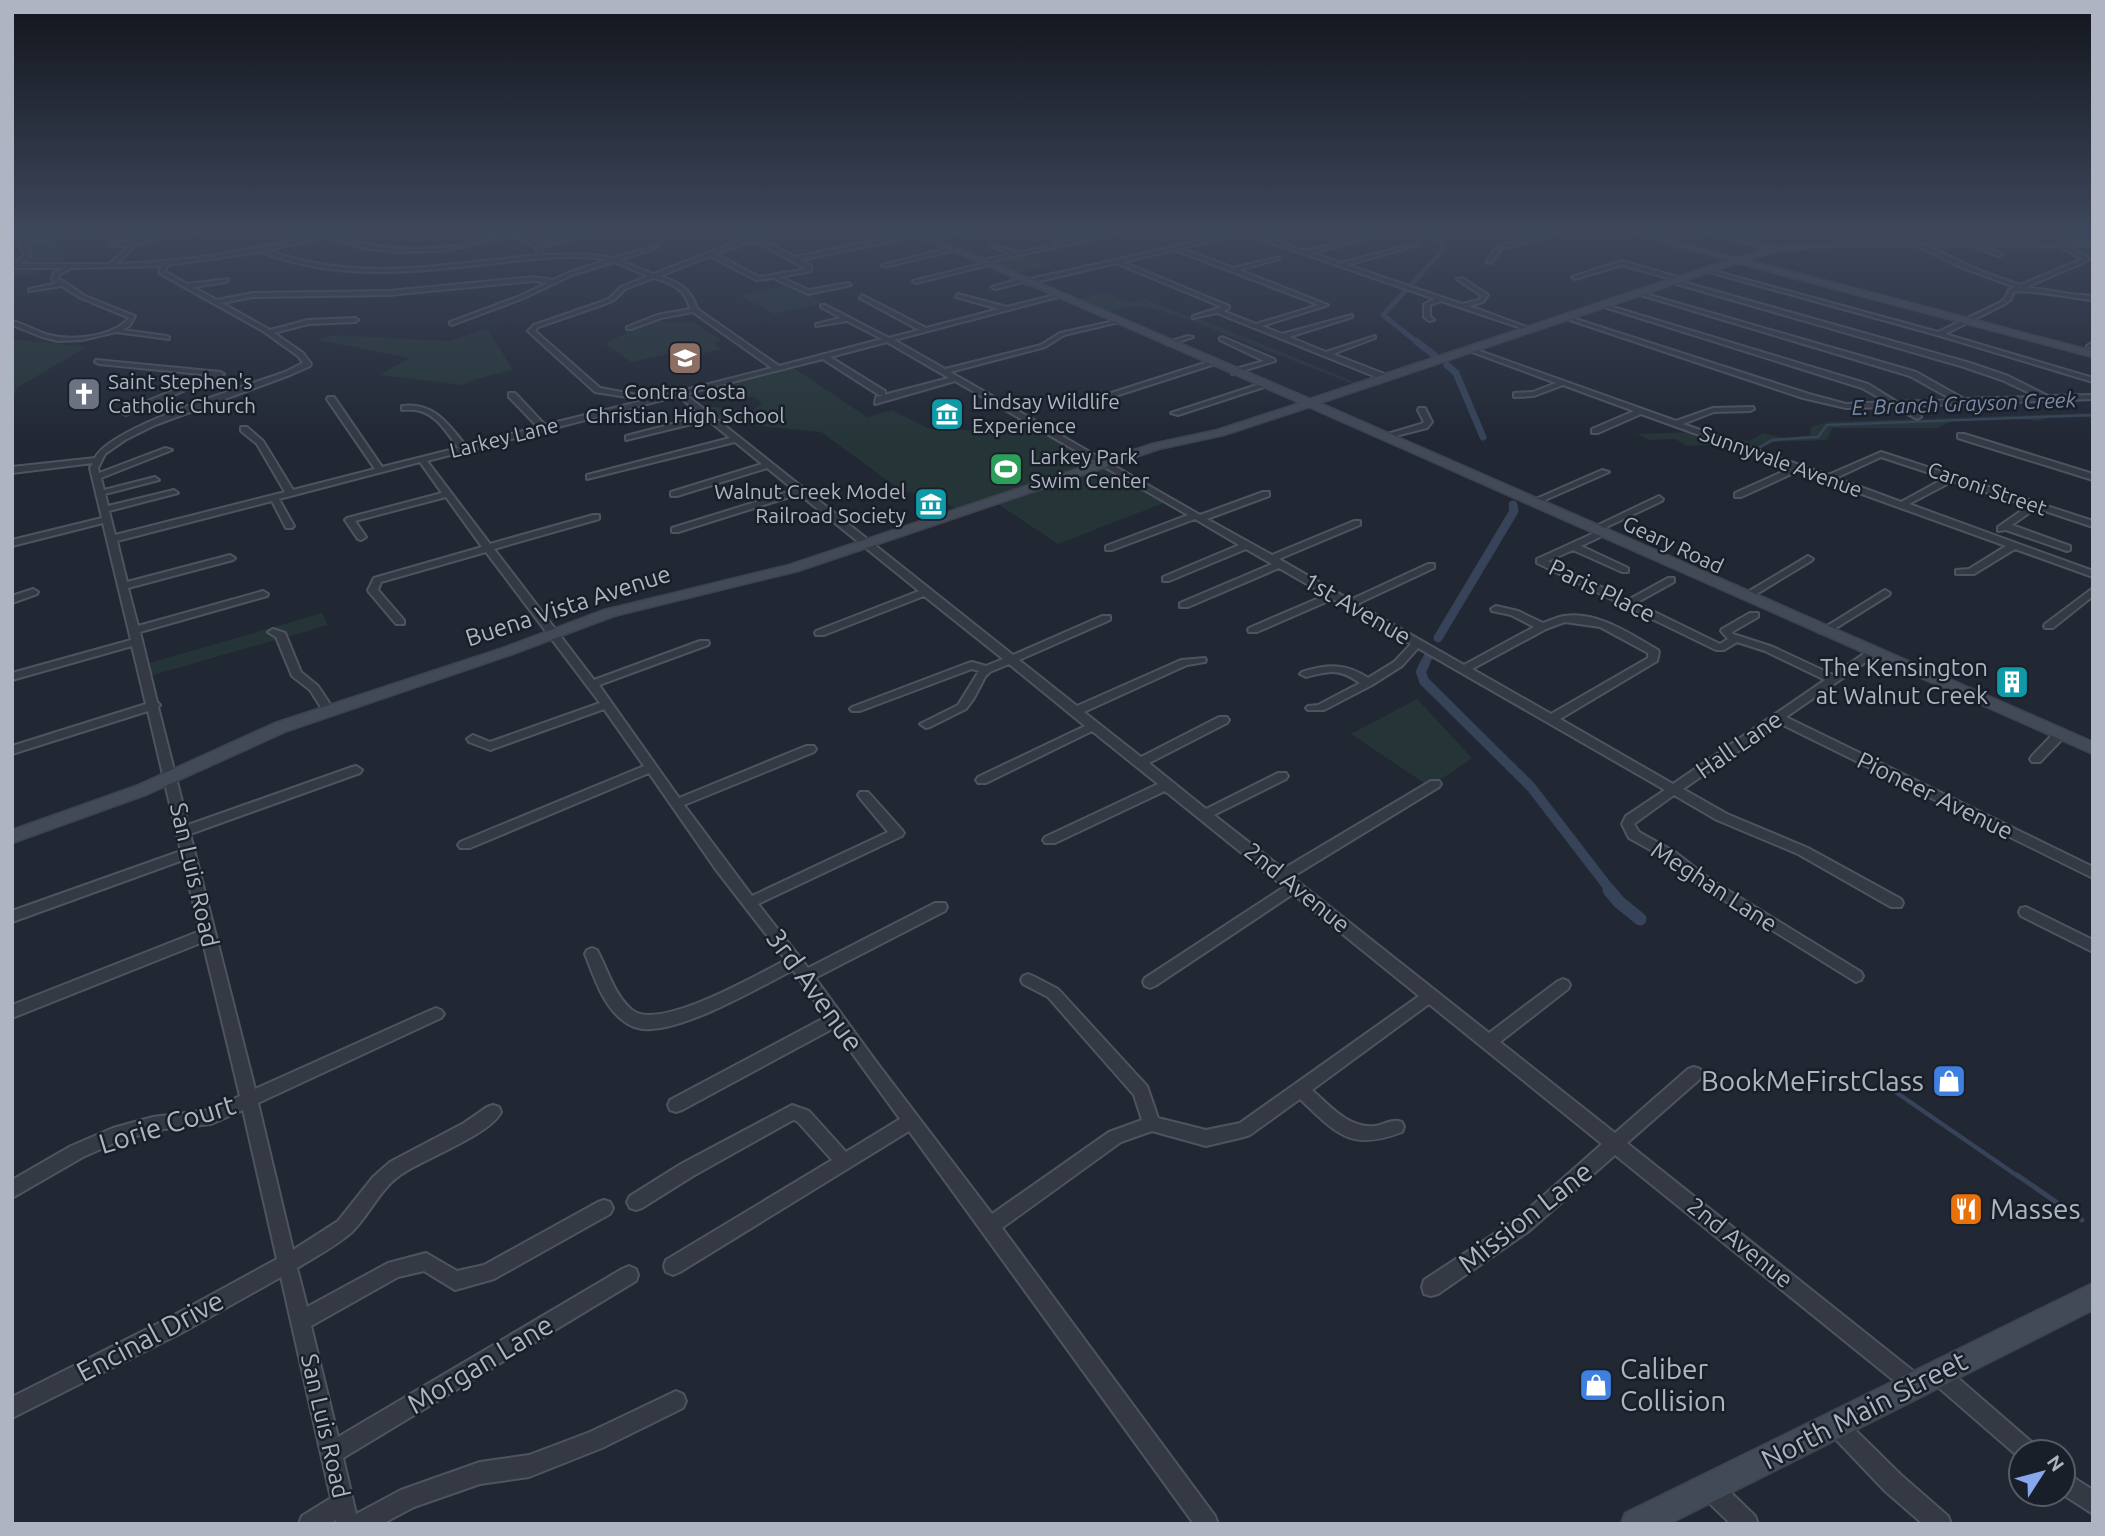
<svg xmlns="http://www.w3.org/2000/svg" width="2105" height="1536" font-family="Ubuntu,sans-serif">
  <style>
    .green { fill: #253537 }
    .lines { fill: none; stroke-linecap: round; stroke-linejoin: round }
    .stream-far2 { stroke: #364359; stroke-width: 2.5 }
    .stream-far1 { stroke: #364359; stroke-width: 4.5 }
    .stream { stroke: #364359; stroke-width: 5 }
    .canal-far4 { stroke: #364359; stroke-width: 5 }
    .canal-far3 { stroke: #364359; stroke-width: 7 }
    .canal-far2 { stroke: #364359; stroke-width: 9 }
    .canal-far1 { stroke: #364359; stroke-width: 10 }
    .canal { stroke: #364359; stroke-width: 13 }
    .street-casing { stroke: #4e545f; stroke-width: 4 }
    .secondary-casing { stroke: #3d434d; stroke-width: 3 }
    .street { fill: #343944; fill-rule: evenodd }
    .secondary { fill: #424957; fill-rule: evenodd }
    .labels { text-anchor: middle; stroke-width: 5; stroke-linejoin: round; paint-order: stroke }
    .far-poi-label { font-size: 21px; fill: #aeb4c1; stroke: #191f28; text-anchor: start }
    .far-water-label { font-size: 21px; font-style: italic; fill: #788aa7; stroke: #191f28 }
    .far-street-label { font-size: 21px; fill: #aeb4c1; stroke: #191f28 }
    .street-label { font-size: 24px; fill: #aeb4c1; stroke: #191f28 }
    .poi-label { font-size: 24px; fill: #aeb4c1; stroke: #191f28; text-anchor: end }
    .near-street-label { font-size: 28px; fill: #aeb4c1; stroke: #191f28 }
    .near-poi-label { font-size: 28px; fill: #aeb4c1; stroke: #191f28; text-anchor: start }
  </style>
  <rect width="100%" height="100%" fill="#212733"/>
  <path class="green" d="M57,236L71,256L30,275H12V267L27,256L22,242Z
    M1023,253L1050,265L1010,274L981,262Z
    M791,284L823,303L773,314L742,296Z
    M1104,292L1129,303L1145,299L1186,316L1195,317L1362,385L1358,386L1184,318L1147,307H1125L1100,314L1071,301Z
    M649,321L694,322L721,340L713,343L721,349L704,353L691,349L631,362L605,344Z
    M487,329L513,370L476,379L462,385L380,375L409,358L319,340L333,335L449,341Z
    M12,339L86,347L17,388L12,401Z
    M789,365L867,417L892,410L930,429L998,431L1038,426L1169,501L1058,544L989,498L955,509L934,494L903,492L821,432L716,422L696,406L754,410L762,403L752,396L743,398L723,382Z
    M2093,413V418L2059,415L2039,421L2006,417L1956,419L1937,428H1832L1827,440L1775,442L1754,452L1731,444L1686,446L1676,439L1650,440L1637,434L1698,432L1749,441L1763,433L1784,438L1810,435L1811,427L1827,422Z
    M322,613L328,625L146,677L143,665Z
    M1417,699L1472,758L1430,787L1351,734Z"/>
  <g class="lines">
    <path class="stream-far2" d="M1760,447L1772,440L1818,437L1827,425L2093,415"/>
    <path class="stream-far1" d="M1884,1084L2019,1177"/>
    <path class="stream" d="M2017,1175L2082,1220"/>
    <path class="canal-far4" d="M1418,343L1383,315L1445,248L1430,229"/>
    <path class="canal-far3" d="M1416,341L1434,355
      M1447,365L1456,373L1483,437"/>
    <path class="canal-far2" d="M1438,638L1514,511L1513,505
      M1424,665L1428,657"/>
    <path class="canal-far1" d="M1425,663L1421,672L1424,681L1531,787L1611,891"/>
    <path class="canal" d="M1609,890L1619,902L1640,919"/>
    <g class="street-casing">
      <path id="street" d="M14,229H20L24,240L96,229H109L25,243L30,256L20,264H109L129,246H111L109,243L133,242L148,237L205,229H218L149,241L136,245L116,264C195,262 267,247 344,229H353L331,235C389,254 441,253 500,236L472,230L478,229L521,236L540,244L577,236L580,238L542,247L543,255L588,254L613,258L658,245V247L619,260L653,274L744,239L762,240L795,257L918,232L920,235L800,260L811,266V271L780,277L809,290L848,283L851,285L808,294L773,278L756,280L710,256L660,276C678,282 692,289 697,309L779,366L882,339L847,321L816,326V324L841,318L821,307V305H825L889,338L919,330L860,298L862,295L926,328L999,309L956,297L958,294L1007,307L1059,294L1062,296L894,340L945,369L1041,345L1060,333L1119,320V322L1064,335L1045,347L950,372L1200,515L1263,492H1269V496L1207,519L1272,555L1354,521H1360V525L1279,559L1350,600L1428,564H1434V568L1357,604L1464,665L1534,627L1511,615L1492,611L1491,609L1496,606L1518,611L1543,623C1549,621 1557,617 1564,616C1598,611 1630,634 1658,650L1659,652L1657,661L1560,719L1673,784L1825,680L1765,651L1737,642L1724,650H1716L1537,563V559L1594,533H1600V537L1581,546L1628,568V572H1622L1573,550L1548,561L1628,600L1668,578H1674V582L1636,603L1720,644L1728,639L1721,631L1722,629L1750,613H1758V617L1732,632L1733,634L1773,647L1833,675L1868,651H1876L1877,653L1876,655L1786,717L2093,867V878L1779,723L1683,789L1727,814L1808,848L1901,899L1903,903L1901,907H1891L1798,854L1717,820L1674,795L1634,824L1639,832L1675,852L1711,880L1861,972L1863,976L1861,980L1856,982L1701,886L1665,858L1629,838L1622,824L1626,816L1665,790L1418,648L1402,666L1372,685L1324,710H1308L1306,708L1308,706L1318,705L1360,683C1339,668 1330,671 1306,677L1300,674L1302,672C1327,664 1346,663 1368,678L1394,662L1411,644L1333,599L1257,632H1249L1248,630L1249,628L1326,595L1279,568L1188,607H1180V603L1272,564L1246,549L1169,581H1163V577L1239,545L1195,519L1112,550H1106V546L1188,515L955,381L875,404L876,397L949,378L887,342L830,357L885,391V395H879L823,359L685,394L1013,655L1102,616H1110V620L1019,660L1077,706L1181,660L1205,658L1206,660L1205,662L1187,665L1084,712L1141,757L1219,717H1227L1229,720L1227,723L1149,763L1206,809L1278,773H1286L1288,776L1286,779L1214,815L1283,869L1431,781H1439L1441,784L1439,787L1292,877L1489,1033L1558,981L1563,979L1568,981L1570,985L1568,989L1500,1042L1615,1133L1688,1069L1694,1067L1700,1069L1702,1074L1700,1079L1627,1143L1922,1378L1925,1385L1922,1392L1915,1395L1908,1392L1615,1155L1529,1231L1438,1294L1431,1296L1424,1294L1422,1287L1424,1280L1517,1219L1602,1144L1429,1004L1312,1090C1329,1105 1349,1129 1375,1126C1384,1125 1392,1118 1402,1122L1404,1127L1402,1132C1350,1152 1336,1133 1300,1099L1250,1135L1244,1137L1206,1146L1152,1131L1121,1142L1002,1228L1215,1516L1218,1524H1194L909,1131L680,1272L673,1275L666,1272L664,1266L666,1260L832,1160L797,1121L793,1120L693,1176L642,1208L636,1210L630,1208L627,1202L630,1196L681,1164L792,1105L809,1111L846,1152L900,1119L834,1028L682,1110L676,1112L670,1110L668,1105L670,1100L826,1017L793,970C756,989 691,1027 651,1029C640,1030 629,1026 621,1019C602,1003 594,976 585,954L587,950L592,948L597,950C608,970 614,995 632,1010C659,1032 758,974 786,960L717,871L649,773L470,848H460L458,845L460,842L644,766L604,709L490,750L469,742L467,739L473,735L490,742L600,703L486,552L381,582L378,590L404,620V624H396L369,592L368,590L374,578L482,547L446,497L355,521L366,537L361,540L358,539L345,520L347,518L442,493L420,462L279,499L294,526L292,528H286L272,501L117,541L127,582L230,555L235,558L233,560L128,588L138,626L263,591L268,594L267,596L140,632L157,702L160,705L158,707L188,825L352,767L356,766L362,770L360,773L190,834L255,1089L431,1010L436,1008L441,1010L444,1014L441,1018L258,1103L293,1250L338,1221L373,1177L390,1162L464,1123L487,1107L493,1105L499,1107L501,1112C492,1133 427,1158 405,1172C381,1186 371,1213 352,1232C336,1246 315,1257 297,1268L307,1307L388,1263L426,1253L457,1271L484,1265L598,1202L604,1200L610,1202L613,1208L610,1214L494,1279L455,1290L424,1271L398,1277L311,1326L338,1437L622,1269L629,1266L636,1269L638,1275L636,1281L343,1458L356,1514L401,1490L480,1462L529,1455L590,1432L676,1391L683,1394L686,1401L683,1408L602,1448L529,1477L480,1484L414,1507L382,1524H337L336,1520L330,1524H299L302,1516L331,1498L281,1277L183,1332L12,1418V1397L169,1318L277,1259L243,1110L211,1124L164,1129L121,1140L83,1157L12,1198V1180L71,1146L113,1128L153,1117L210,1110L240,1096L203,942L12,1018V1005L200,931L183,860L12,922V911L181,851L148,711L12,754V746L146,704L132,646L12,680V673L131,640L103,523L12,546V540L102,518L90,468L93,463L12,473V467L95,458C111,426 247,386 285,372L303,363L298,356L263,331L159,273L162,266L72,268L60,274L58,278L85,296L135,316L130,325L123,330L167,336L169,337V339L116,332L82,340L58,341L42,337L12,325V321C25,324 37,332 49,335C72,341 113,337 129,318L81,298L62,286L29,291V289L57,283L52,279L54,273L62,268H12V264L24,256ZM324,237L364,248L393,252L442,251L507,237L520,239L536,247L537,255C447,264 355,283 268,250ZM745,243H759L806,269L759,277L716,254ZM261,252C343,283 420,271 505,262C539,259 573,253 607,260L568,273L553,280L534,277L389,291L253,293L217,300L193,287L226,282L228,279L187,284L164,271L168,265ZM614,262L648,276L621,287L610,298L601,302L534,325L528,331L595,392L646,400L545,425L515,393H509V397L538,427L466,446C448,424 434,402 402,406V410C408,410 414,409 420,411C438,416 448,434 458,448L382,467L334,397H328L327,399L375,469L293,490L263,441L247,427H241V431L257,444L285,492L115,535L109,511L178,493L174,490L108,506L105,494L159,480L155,477L104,490L101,478L172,450L165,448L99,473L98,468L105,454L125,440L155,425L290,375L310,366L311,364L303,353L274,333L308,324L355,322L358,320L355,318L308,320L270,330L222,303L253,297L389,295L534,281L547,283L520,296L450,322V324L452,325L524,298L572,275ZM654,278C672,283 686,289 690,309L657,315L627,327V329H631L661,318L693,312L772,368L654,398L600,388L535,331L538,327L605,304L614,300L625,289ZM678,396L703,416L626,436V440L708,420L730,438L587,475V479L735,442L762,464L671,492V496H677L767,468L794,490L672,528V532H678L799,494L919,591L816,631L815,633L816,635H824L924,596L1003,659L986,666L972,662L968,663L852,707L850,709L852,711H860L972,669L979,671L958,705L920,724L926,728L930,727L966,709L974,698L985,677L990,672L1009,664L1085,726L978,777L976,780L978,783H986L1092,731L1158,784L1045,837L1043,840L1045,843H1055L1165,791L1284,887L1145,978L1143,982L1145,986L1150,988L1155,986L1293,894L1419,996L1240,1123L1206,1130L1158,1118L1147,1086L1058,989L1033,976L1028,974L1023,976L1021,980L1023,984L1048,997L1134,1095L1142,1120L1109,1132L992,1214L877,1063L815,978L945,911L947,907L945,903H935L808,968L758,904L902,836L904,833L902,830L868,792H860L858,795L860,798L888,832L752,896L684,805L814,752L816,749L814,746H806L679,798L599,685L708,645L709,643L708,641H700L594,680L494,549L599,519V515H593L490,544L427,461ZM1565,622L1600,627L1648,653V658L1551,714L1472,669L1546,629Z
        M408,229H414L415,230L412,232Z
        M611,229H621L587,238L584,236Z
        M694,229H713L710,231Z
        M822,229H831L824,232Z
        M963,229H974L926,240L923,238Z
        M1047,229H1053L1048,234L1068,241L1127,229H1137L988,262L989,265L916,283L913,281L981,264L979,261L1010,254L991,246V244L1017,253L1062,243L1042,235Z
        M1233,229H1241L1305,251L1364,237V239L1311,253L1341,263L1418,243V245L1347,265L1462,304L1479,300L1482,296L1457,279L1462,278L1488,295L1483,302L1469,306L1532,329L1527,330L1441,301L1430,305V316L1434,320L1429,321L1424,317V304L1435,299L1243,233L1181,248L1233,268L1279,257V259L1239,270L1328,305L1262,326L1282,334L1352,315V317L1289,337L1326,352L1375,336V338L1333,354L1387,375V379H1381L1217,313L1193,318V316L1222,307L1116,263L1027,284L1024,282L995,289L992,287L1023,278L1026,280L1239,232ZM1175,250L1319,305L1256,324L1223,311L1229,308V306L1123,262Z
        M1566,229H1575L1501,249L1491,263L1486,262L1497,247Z
        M1690,229H1699L1721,234L1723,231L1759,229L1723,235L1780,249L1777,251Z
        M2035,229H2045L2093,239V243Z
        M1918,242L1983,272L2020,285L2082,259L2057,245V243H2061L2089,258V260L2027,287L2070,294L2093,296V300C2077,299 2023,288 2014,292L2011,299L2005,304L1945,334L2093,378V382L1937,335L1702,270L1707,269L1938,332L2001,302L2005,298L2009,290L2015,287L1958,266L1916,245Z
        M1975,242L2001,254L2002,255L1997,256L1973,245Z
        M953,247L955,250L885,267L882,265Z
        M1622,261L1681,278L1682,279L1679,281L1622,265L1575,279L1572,277Z
        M1672,279L1970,363L2008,376L2048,396L2093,395V399L1904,406L1920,415L1921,417L1917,419L1894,407L1846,408L1803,398L1561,317L1566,316L1809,394L1846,404L1887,402L1862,388L1598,305L1603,304L1868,384L1897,402L1953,400L1910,376L1634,293L1639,292L1916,372L1964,399L2038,397L2002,380L1964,367L1670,282Z
        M1188,336L1193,337L1168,345L1165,343Z
        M1222,337L1274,359L1275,361L1232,374V370L1264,361L1220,340V338Z
        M2093,342V347L2087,348V346Z
        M1467,348H1471L1676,421L1713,408L1753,407L1754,409L1750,411L1714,412L1683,424L1828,475L1881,452L2093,521V527L2036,508L2012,525L2070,546V550L2067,551L2006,530L1998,531V527L2028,506L1953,481L1909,504L2093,571V577L2015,549L1974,574H1956V570L1969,569L2006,546L1798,471L1741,497H1735V493L1791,468L1641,414L1598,433H1592V429L1634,411L1563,385L1534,396L1514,397V393L1533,392L1556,383L1467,350ZM1881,457L1945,478L1901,502L1836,478Z
        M96,360L220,372L224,374L126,415L122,413L123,411L211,375L99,364L95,362Z
        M1211,361L1218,363L1109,398L1102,396Z
        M1260,384L1267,386L1178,415L1171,413Z
        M1419,408H1425L1432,422L1427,428L1384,439V435L1421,424L1424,422L1418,410Z
        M1958,434H1964L2093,474V480L1958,438Z
        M1602,470L1609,472L1536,504L1529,502Z
        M1659,496L1663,499L1662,501L1598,531H1592L1590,529Z
        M1808,556L1813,559L1811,561L1750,598H1742L1741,596Z
        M2093,588V596L2053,628H2045L2044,626L2045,624Z
        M33,589L38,592L37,594L12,603V596Z
        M1885,590L1890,593L1889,595L1828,633H1820L1819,631Z
        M273,629L285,633L301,672L318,686L334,710L332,712H324L310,690L292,676L276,637L268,632Z
        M2059,731L2063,732L2065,735L2063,738L2040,762H2032L2030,759L2032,756L2055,732Z
        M2026,907L2093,940V952L2021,916L2019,912L2021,908Z
        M1937,1363L1944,1366L2035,1445L2038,1452H2021V1459L1930,1380L1927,1373L1930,1366Z
        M1835,1414L1842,1417L1901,1475L1948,1516L1951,1524H1923L1885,1491L1828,1431L1825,1424L1828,1417Z
        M2063,1471L2093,1490V1514L2062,1494Z
        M1710,1477L1718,1480L1755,1516L1758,1524H1731L1702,1496L1699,1488L1702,1480Z"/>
    </g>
    <g class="secondary-casing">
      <path id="secondary" d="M903,229H913L1310,399L1728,260L1615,229H1628L1737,258L1777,247L1838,242L2093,243V247L1838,246L1777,251L1747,260L2093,351V357L1737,263L1320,403L2093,742V754L1309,407L1224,435L1159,449L798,571L614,616L510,655L287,731L148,794L12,843V830L136,786L275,723L500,649L604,610L789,565L1152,444L1217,430L1300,403Z
        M2093,1283V1310L1669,1524H1621L1625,1513Z"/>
    </g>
    <use href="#street" class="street"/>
    <use href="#secondary" class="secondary"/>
  </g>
  <linearGradient id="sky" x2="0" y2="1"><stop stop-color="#12151c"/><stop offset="0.52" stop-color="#3d475b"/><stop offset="1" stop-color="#3d475b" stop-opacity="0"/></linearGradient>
  <rect width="2105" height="444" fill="url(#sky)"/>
  <defs>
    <g id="school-square" transform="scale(1.75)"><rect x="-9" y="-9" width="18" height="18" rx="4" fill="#8d6e63" stroke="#191f28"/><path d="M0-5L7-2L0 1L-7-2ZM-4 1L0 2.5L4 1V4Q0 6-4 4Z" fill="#fff"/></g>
    <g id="church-square" transform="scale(1.75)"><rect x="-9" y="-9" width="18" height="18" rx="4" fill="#6b7280" stroke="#191f28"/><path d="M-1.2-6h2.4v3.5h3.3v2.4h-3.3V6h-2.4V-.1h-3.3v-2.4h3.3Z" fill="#fff"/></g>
    <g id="museum-square" transform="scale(1.75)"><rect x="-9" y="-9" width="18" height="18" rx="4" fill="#0f9aa8" stroke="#191f28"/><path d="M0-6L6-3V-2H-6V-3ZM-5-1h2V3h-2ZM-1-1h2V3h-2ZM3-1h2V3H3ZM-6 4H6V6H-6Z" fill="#fff"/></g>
    <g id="stadium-square" transform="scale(1.75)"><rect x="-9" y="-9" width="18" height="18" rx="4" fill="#2e9e5b" stroke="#191f28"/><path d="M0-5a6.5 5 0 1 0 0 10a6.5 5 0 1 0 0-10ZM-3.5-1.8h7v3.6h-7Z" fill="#fff"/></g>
    <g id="building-square" transform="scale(1.75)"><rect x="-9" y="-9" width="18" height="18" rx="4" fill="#0f9aa8" stroke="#191f28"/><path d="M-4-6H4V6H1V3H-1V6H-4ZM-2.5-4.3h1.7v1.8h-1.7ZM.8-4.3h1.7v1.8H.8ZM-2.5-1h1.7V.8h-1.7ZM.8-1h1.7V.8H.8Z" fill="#fff"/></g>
    <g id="shop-square" transform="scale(1.75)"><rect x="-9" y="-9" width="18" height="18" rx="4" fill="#3f7fe0" stroke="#191f28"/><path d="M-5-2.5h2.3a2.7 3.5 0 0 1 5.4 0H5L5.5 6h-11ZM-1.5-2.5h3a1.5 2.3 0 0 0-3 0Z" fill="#fff"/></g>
    <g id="restaurant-square" transform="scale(1.75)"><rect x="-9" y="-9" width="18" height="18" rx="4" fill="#e8710a" stroke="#191f28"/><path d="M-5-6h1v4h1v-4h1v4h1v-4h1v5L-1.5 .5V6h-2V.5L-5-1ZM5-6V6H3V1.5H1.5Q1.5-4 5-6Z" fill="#fff"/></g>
  </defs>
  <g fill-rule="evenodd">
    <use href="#school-square" x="685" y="358"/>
    <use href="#church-square" x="84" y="394"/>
    <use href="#museum-square" x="947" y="414"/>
    <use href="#stadium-square" x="1006" y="469"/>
    <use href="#museum-square" x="931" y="504"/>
    <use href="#building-square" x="2012" y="682"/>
    <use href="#shop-square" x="1949" y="1081"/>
    <use href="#restaurant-square" x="1966" y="1209"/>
    <use href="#shop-square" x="1596" y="1385"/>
  </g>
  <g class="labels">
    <g class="far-poi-label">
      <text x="108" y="389">Saint Stephen's<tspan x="108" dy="24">Catholic Church</tspan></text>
      <text x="685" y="399" text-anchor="middle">Contra Costa<tspan x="685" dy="24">Christian High School</tspan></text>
      <text x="972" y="409">Lindsay Wildlife<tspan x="972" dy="24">Experience</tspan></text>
      <text x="1030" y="464">Larkey Park<tspan x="1030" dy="24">Swim Center</tspan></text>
      <text x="906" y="499" text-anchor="end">Walnut Creek Model<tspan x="906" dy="24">Railroad Society</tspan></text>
    </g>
    <g class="far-water-label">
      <text transform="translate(1964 404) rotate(-2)" y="7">E. Branch Grayson Creek</text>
    </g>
    <g class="far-street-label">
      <text transform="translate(504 438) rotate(-14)" y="7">Larkey Lane</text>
      <text transform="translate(1781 462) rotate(20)" y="7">Sunnyvale Avenue</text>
      <text transform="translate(1987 489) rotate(19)" y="7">Caroni Street</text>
      <text transform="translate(1673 545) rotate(25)" y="7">Geary Road</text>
    </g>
    <g class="street-label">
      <text transform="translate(1602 591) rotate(26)" y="8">Paris Place</text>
      <text transform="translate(568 606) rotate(-18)" y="8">Buena Vista Avenue</text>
      <text transform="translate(1357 609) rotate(30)" y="8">1st Avenue</text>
      <text transform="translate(1739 745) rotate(-35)" y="8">Hall Lane</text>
      <text transform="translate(1935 796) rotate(26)" y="8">Pioneer Avenue</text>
      <text transform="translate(194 875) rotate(77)" y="8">San Luis Road</text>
      <text transform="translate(1714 887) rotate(33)" y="8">Meghan Lane</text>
      <text transform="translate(1297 888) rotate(39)" y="8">2nd Avenue</text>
      <text transform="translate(1740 1243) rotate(39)" y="8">2nd Avenue</text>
      <text transform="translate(325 1426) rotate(77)" y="8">San Luis Road</text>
    </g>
    <g class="poi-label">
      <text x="1988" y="676">The Kensington<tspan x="1988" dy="28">at Walnut Creek</tspan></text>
    </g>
    <g class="near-street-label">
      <text transform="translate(815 990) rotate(54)" y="10">3rd Avenue</text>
      <text transform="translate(167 1124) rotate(-17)" y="10">Lorie Court</text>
      <text transform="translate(1525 1217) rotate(-38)" y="10">Mission Lane</text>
      <text transform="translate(150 1336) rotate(-28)" y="10">Encinal Drive</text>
      <text transform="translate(480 1364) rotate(-31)" y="10">Morgan Lane</text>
      <text transform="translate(1864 1410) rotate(-27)" y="10">North Main Street</text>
    </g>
    <g class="near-poi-label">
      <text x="1924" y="1091" text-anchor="end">BookMeFirstClass</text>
      <text x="1990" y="1219">Masses</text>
      <text x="1620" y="1379">Caliber<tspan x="1620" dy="32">Collision</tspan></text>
    </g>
  </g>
  <rect width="2105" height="1536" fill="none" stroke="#aeb4c1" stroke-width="28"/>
  <g transform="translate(2042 1473) rotate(54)"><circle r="33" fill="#191f28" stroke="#555b65" stroke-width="2"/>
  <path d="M0-5L12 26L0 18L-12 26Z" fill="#87a8ed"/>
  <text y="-10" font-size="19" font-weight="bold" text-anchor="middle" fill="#aeb4c1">N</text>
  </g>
</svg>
